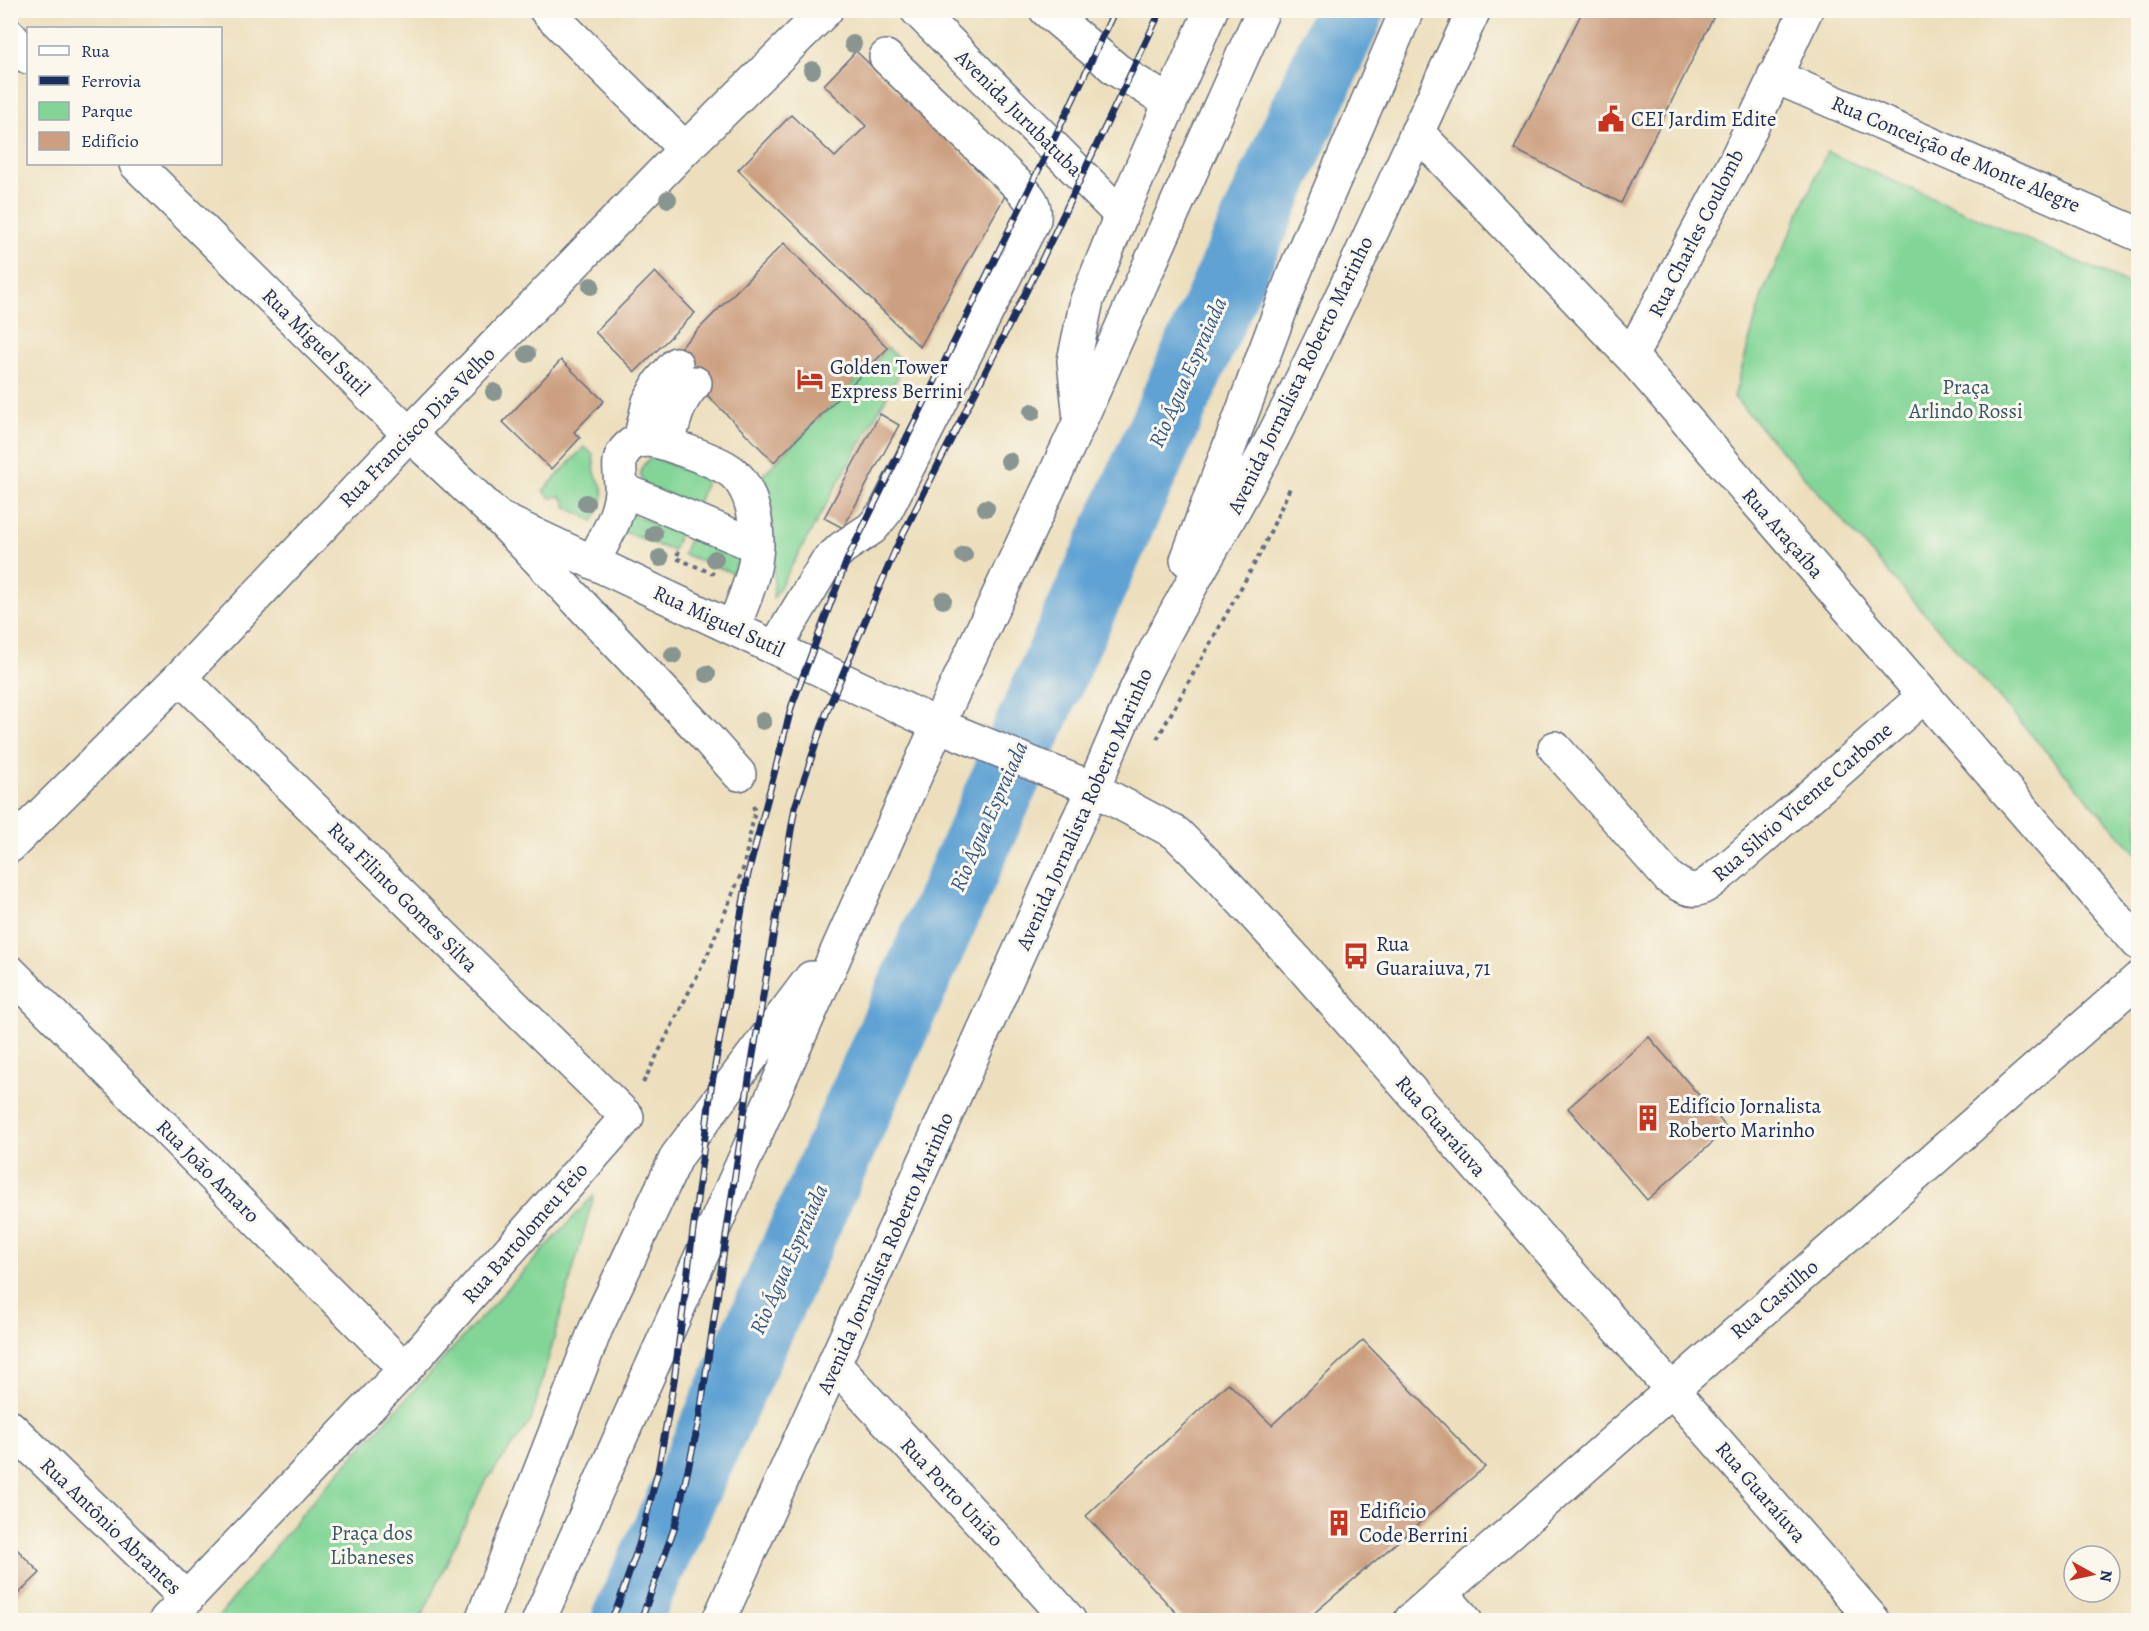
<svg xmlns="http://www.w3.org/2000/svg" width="2149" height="1631" font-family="Alegreya,serif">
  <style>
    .green { fill: #82d596; stroke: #4e827a; stroke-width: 1.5 }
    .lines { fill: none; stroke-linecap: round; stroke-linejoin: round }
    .river { stroke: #5ea2d3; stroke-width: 69 }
    .building { fill: #cc9f80 }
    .minor-casing { stroke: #646d7f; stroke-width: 36 }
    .major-casing { stroke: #646d7f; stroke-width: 36 }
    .path { stroke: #646d7f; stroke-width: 4; stroke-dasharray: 4.5 4.5; stroke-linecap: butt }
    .minor { stroke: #fff; stroke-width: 33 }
    .major { stroke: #fff; stroke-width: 33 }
    .rail-casing { stroke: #1b2f5e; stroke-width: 7 }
    .rail { stroke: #fbf7ec; stroke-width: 4.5; stroke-dasharray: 14; stroke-linecap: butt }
    .tree { fill: #889590 }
    .labels { text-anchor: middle; stroke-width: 6; stroke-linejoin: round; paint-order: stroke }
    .street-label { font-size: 21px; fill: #1b2f5e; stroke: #fbf7ec }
    .poi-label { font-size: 21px; fill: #1b2f5e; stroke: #fbf7ec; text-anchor: start }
    .park-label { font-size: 21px; fill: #35586c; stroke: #fbf7ec }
    .water-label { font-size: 22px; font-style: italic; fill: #325787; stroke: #fbf7ec }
  </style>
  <rect width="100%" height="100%" fill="#fbf7ec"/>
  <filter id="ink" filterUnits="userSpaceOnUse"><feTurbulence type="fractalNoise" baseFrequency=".0167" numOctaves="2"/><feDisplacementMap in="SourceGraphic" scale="12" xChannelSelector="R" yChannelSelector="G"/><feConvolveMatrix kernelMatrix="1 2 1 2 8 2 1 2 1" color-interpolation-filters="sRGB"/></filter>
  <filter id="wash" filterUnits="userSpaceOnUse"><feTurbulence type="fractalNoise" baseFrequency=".008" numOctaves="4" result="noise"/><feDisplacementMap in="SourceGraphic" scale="24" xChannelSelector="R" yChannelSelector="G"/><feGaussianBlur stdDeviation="1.35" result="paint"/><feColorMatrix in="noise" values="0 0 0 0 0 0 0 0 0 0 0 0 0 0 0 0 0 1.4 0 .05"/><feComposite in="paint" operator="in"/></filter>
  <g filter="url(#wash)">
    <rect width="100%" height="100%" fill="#eddfbd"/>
    <path class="green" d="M1827,152L2138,288V856L1734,397L1762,295Z
      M888,348L905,364L773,599C775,557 777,519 759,479Z
      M584,447L593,454L595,473L602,487L603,495L602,503L593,521L566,507V502L560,496L551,498L543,491Z
      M651,458L658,459L707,480L696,507L645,485C638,474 640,465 651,458Z
      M629,513L680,533L673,551L622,531Z
      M690,537L740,555L733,573L683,554Z
      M594,1195L531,1421L483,1485L420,1620H216L315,1498Z"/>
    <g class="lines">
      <path class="river" d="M626,1620L778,1287L1350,10"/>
    </g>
    <g id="blocks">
      <path class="building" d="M1583,10H1717L1621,203L1514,149Z
        M856,51L1005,196L920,347L738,170L791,115L835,157L866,126L824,85Z
        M784,243L888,348L774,462L670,358Z
        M655,272L695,313L635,372L595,332Z
        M561,360L604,401L574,432L580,438L551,469L503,422Z
        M880,414L899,425L843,528L824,518Z
        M1649,1037L1728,1129L1647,1200L1568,1108Z
        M1363,1340L1485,1467L1306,1620H1183L1086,1516L1228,1383L1272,1425Z
        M10,1542L40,1573L10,1602Z"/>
    </g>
  </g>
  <g filter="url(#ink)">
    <use href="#blocks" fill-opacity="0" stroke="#646d7f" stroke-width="1.5"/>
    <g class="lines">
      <g class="minor-casing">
        <path id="minor" d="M546,10L685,149
          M917,10L1121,215
          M1046,10L1117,70L1169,102
          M10,36L28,57
          M1774,76L2138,234
          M1417,132L1631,356L2138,943
          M136,164L409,434L499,518L699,729L739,774
          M1631,356L1735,162L1806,10
          M640,440L649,402L660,382L676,364
          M668,444C674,420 678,400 695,383
          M621,489L757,546
          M499,518L938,725L1094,789L1176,833L1219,876L1298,962L1873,1620
          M593,562C604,539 620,516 621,490C622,475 614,460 628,447C641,435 660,441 675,447C691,453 711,459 726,468C755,484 760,534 755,563C751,586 741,607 733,628
          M775,648L826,563L842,548L872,528L885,512L1034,219C1036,204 1030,198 1020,187L886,57
          M1555,748L1669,878C1698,899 1702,888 1727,869L1924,696
          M10,846L180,677L409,434L685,149L826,10
          M10,972L405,1369
          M835,1365L1000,1543L1069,1620
          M10,1427L187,1599
          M1442,1594L1465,1620
          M166,1620L405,1369L627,1117L180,677
          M1411,1620L2138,979"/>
      </g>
      <g class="major-casing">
        <path id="major" d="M1080,419L1074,361L1087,300L1121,215L1211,10
          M1187,560L1295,271L1407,10
          M482,1620L596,1328L677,1156L811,978
          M539,1620L938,725L1080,421L1263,10
          M719,1620L1076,825C1101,774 1120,722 1145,671C1185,591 1233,515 1274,435C1345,296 1407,152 1474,10"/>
      </g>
      <path class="path" d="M679,551L676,558L714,574
        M1157,739L1262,550L1290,488
        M643,1083L707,956L743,869L755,811L753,806"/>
      <use href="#minor" class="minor"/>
      <use href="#major" class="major"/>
      <g class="rail-casing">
        <path id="rail" d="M611,1620L618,1605L639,1545L658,1471L674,1381L711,1089L748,874L792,705L847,560L1069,108L1115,10
          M641,1620L675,1526L699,1421L749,1079L795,807L827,711L897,546L1036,272L1161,10"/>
      </g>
      <use href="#rail" class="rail"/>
    </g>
    <g class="tree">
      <circle cx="853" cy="44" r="9"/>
      <circle cx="812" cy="70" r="9"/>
      <circle cx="668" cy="199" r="9"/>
      <circle cx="591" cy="286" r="9"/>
      <circle cx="527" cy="354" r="9"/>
      <circle cx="494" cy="392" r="9"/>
      <circle cx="1032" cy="412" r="9"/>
      <circle cx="1009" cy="461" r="9"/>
      <circle cx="586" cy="503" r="9"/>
      <circle cx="986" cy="508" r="9"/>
      <circle cx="654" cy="534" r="9"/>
      <circle cx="964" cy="555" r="9"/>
      <circle cx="660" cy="558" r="9"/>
      <circle cx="715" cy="559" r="9"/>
      <circle cx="943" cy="600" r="9"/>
      <circle cx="673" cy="655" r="9"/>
      <circle cx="707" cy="674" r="9"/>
      <circle cx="763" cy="721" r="9"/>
    </g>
  </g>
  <defs>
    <g id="civic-bare" transform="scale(2.07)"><path d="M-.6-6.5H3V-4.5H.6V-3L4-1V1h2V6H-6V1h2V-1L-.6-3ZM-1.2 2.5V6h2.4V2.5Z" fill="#c8321e" stroke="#fbf7ec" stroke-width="2.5" paint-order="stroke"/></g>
    <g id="hotel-bare" transform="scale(2.07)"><path d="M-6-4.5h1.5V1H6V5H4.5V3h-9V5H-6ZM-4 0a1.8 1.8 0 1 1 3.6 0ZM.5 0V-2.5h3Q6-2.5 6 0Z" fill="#c8321e" stroke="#fbf7ec" stroke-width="2.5" paint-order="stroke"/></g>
    <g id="bus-bare" transform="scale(2.07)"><path d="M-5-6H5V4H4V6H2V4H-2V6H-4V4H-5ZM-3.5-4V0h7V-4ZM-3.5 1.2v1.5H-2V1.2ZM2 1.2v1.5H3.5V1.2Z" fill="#c8321e" stroke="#fbf7ec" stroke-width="2.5" paint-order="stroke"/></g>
    <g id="building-bare" transform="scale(2.07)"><path d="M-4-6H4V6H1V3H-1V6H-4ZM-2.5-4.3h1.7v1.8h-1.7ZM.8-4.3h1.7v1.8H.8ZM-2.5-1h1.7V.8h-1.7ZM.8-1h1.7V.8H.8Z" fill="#c8321e" stroke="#fbf7ec" stroke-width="2.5" paint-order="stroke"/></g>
  </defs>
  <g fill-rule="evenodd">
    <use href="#civic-bare" x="1611" y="119"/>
    <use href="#hotel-bare" x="810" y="379"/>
    <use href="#bus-bare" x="1356" y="956"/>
    <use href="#building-bare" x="1648" y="1118"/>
    <use href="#building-bare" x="1339" y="1523"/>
  </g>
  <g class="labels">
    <g class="street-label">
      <text transform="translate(1019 113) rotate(45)" y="7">Avenida Jurubatuba</text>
      <text transform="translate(1956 154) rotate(23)" y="7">Rua Conceição de Monte Alegre</text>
      <text transform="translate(1696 233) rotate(-63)" y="7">Rua Charles Coulomb</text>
      <text transform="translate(316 342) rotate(45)" y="7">Rua Miguel Sutil</text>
      <text transform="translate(1300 375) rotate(-64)" y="7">Avenida Jornalista Roberto Marinho</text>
      <text transform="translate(417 427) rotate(-46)" y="7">Rua Francisco Dias Velho</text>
      <text transform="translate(1783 533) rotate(49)" y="7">Rua Araçaíba</text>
      <text transform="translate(719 621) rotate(25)" y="7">Rua Miguel Sutil</text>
      <text transform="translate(1802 802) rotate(-41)" y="7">Rua Silvio Vicente Carbone</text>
      <text transform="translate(1084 809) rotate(-66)" y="7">Avenida Jornalista Roberto Marinho</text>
      <text transform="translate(403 897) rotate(45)" y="7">Rua Filinto Gomes Silva</text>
      <text transform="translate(1441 1126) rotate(49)" y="7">Rua Guaraíuva</text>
      <text transform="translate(208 1171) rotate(45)" y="7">Rua João Amaro</text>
      <text transform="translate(525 1233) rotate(-49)" y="7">Rua Bartolomeu Feio</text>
      <text transform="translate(885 1253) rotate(-66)" y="7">Avenida Jornalista Roberto Marinho</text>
      <text transform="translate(1774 1299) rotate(-41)" y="7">Rua Castilho</text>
      <text transform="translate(952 1492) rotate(47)" y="7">Rua Porto União</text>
      <text transform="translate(1761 1492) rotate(49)" y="7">Rua Guaraíuva</text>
      <text transform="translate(111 1526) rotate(44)" y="7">Rua Antônio Abrantes</text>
    </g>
    <g class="poi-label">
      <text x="1631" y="126">CEI Jardim Edite</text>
      <text x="830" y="374">Golden Tower<tspan x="830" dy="24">Express Berrini</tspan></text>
      <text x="1376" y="951">Rua<tspan x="1376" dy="24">Guaraiuva, 71</tspan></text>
      <text x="1668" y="1113">Edifício Jornalista<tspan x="1668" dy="24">Roberto Marinho</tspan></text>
      <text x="1359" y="1518">Edifício<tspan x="1359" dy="24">Code Berrini</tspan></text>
    </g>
    <g class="park-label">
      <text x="1966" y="394">Praça<tspan x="1966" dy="24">Arlindo Rossi</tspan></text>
      <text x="372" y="1540">Praça dos<tspan x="372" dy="24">Libaneses</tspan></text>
    </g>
    <g class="water-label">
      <text transform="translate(1187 372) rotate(-66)" y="8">Rio Água Espraiada</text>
      <text transform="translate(988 816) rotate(-66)" y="8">Rio Água Espraiada</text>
      <text transform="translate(788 1259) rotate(-66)" y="8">Rio Água Espraiada</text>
    </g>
  </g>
  <rect width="2149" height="1631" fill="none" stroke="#fbf7ec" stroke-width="36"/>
  <rect x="27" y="27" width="195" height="138" fill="#fbf7ec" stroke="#a1a7b3" stroke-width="1.5"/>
  <rect x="39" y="46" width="30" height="9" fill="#ffffff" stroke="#a1a7b3" stroke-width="1.5"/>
  <text x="81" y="57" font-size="18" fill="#1b2f5e">Rua</text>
  <rect x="39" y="76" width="30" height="9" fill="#1b2f5e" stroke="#a1a7b3" stroke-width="1.5"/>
  <text x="81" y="87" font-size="18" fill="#1b2f5e">Ferrovia</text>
  <rect x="39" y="102" width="30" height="18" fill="#82d596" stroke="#a1a7b3" stroke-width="1.5"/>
  <text x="81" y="117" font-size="18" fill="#1b2f5e">Parque</text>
  <rect x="39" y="132" width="30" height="18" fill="#cc9f80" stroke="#a1a7b3" stroke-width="1.5"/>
  <text x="81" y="147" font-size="18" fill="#1b2f5e">Edifício</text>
  <g transform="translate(2092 1574) rotate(98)"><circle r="28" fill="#fbf7ec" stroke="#a1a7b3" stroke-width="1.5"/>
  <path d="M0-4.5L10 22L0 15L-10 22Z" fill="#c8321e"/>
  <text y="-9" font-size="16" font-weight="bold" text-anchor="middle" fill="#1b2f5e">N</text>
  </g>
</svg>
